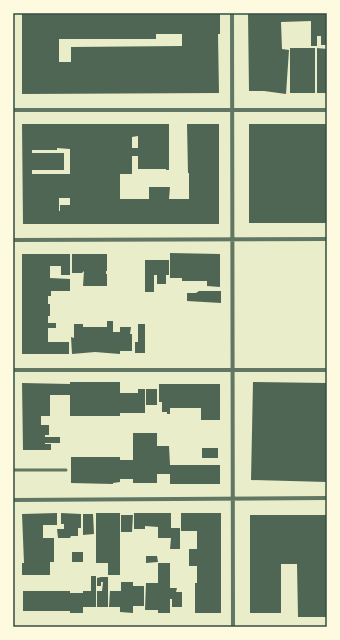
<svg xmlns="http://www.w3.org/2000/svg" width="340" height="640" font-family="Raleway,sans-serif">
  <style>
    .building { fill: #4f6655; fill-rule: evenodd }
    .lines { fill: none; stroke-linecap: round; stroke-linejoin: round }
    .service { stroke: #617663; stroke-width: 3 }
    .minor { stroke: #617663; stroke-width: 4 }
    .neatline { fill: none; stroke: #344e41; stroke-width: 1.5 }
  </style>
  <rect width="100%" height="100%" fill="#e9edc9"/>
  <path class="building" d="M22,13H220V34H218L219,93L22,94ZM156,34H182V46L71,47V62H59V39H156Z
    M248,13H327V45H321V36H317V46H311V21L281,22L282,49L289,50L286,94L264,91H249Z
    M290,48H315V93H290Z
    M317,48L327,49V93H317Z
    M22,124H169V170H166V169H138V156H132V174H120V199H149V187H170L169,199H189V173H188L187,124H219V224H23ZM138,136V148H132V137ZM57,148L70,149V174H32V170H64V153H32V150H57ZM59,198H70V205H60V211H59Z
    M249,124H327V223H249Z
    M170,253L220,254V287L207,286V281H182V278H170Z
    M22,254H70V275H61V266H50V278L70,279V291H51V296H48V304H50V316H48V323H56V328H48V342H69V354H22Z
    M72,254H107V271H106V274H107V286H83L84,271L82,273H72Z
    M145,260H169V275H166V284H157V275H154V292H145Z
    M199,291H221V303L187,301V293H196Z
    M107,321H113V332H120V327H131L130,334H132V351H120V354L95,352L72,354L71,337L74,338V324H83V327H107Z
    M138,324H145V353H135V342H138Z
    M70,382H120V393H138V389H145V413H120V416H70V395H50V416H41V425H49V435H45V437H60V443H45V444H51V450H23L22,383L70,384Z
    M253,382L327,383V482L251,480Z
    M159,384H220V420H201V408H170V414H167V412H162V402H159Z
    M146,389H157V405H146Z
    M133,433H157V446H169L170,465H220V484H170V474H157V483H133V479H120V482L113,483V484L71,483V457H120V460H133Z
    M202,448H218V458H202Z
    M57,513V525H43V538H54V562H50V575H22V563H24L22,514Z
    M61,513L81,514V528H78V536H71L70,538H58L57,529H64V524H61Z
    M96,513H120V575H108V563H96Z
    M134,513H171V528H180V549H170L171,538H158V527L145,526V529H134Z
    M181,513H221V613H195V583H197V566H189V549H197V531H181Z
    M83,514H93L94,534L83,535Z
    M121,515H133L132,532H121Z
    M250,515H327V617H298L297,564H281V613H250Z
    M72,552H83V562H72Z
    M146,556H157L158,562L146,563Z
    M158,563H170V588H177L176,592H182V607H172V599H170V613H158V610H145L146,583H158Z
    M91,576H96V607H83V613H70V611H23V591H70V593H83V591H91Z
    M101,577H108V607H97V591H102L103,582H101V586H97V578Z
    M121,582H133V586H144V606H133V613L120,612V607H109L110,591H121Z"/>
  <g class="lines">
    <path class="service" d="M13,470H66"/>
    <path class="minor" d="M232,13L233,627
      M13,110H327
      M13,240L327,239
      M13,370H327
      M13,500L327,498"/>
  </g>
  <rect width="340" height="640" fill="none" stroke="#fefae0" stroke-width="28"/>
  <rect x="14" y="14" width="312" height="612" class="neatline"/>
</svg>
